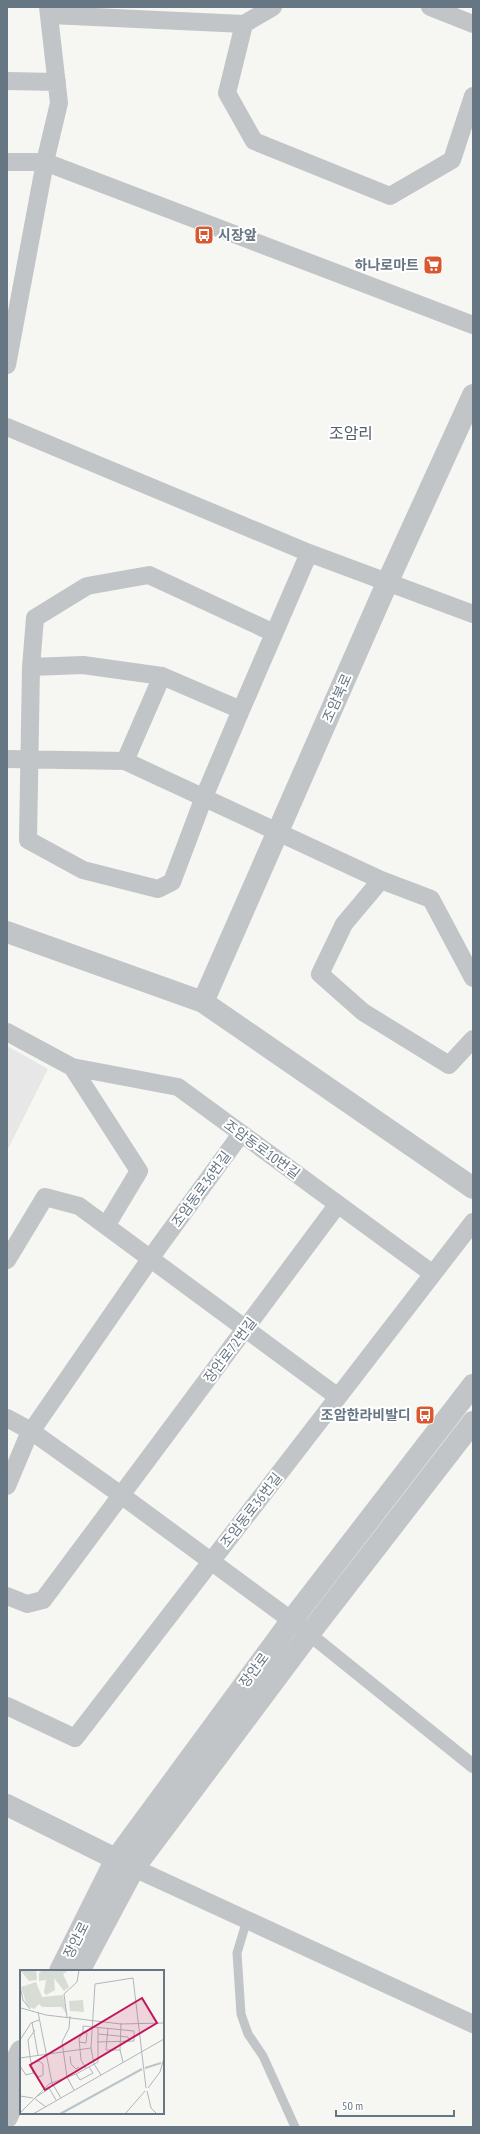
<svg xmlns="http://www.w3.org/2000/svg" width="480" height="2134" font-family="'PT Sans Narrow','Noto Sans KR',sans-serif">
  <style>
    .built { fill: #e6e7e6 }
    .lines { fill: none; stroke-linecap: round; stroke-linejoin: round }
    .service { stroke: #c1c5c8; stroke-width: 9 }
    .pedestrian { stroke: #c1c5c8; stroke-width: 14 }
    .minor { stroke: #c1c5c8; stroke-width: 18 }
    .tertiary { stroke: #c1c5c8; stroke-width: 22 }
    .labels { text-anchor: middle; stroke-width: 4; stroke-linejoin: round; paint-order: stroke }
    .poi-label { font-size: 14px; font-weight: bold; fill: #667682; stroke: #fff; text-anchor: end }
    .street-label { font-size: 14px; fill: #667682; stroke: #fff }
    .quarter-label { font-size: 16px; fill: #545f68; stroke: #fff }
    .inset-river { fill: none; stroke: #bbc5c9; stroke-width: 2 }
    .inset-road { fill: none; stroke: #afb7bc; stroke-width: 1 }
    .view { fill: #c2185b; fill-opacity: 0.15; stroke: #c2185b; stroke-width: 2 }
    .inset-edge { fill: none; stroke: #667682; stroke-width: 2 }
  </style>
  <rect width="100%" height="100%" fill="#f6f6f3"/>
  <path class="built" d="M7,1046L48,1069L7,1151Z"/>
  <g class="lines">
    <path class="service" d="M247,1920L237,1953L241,2014L248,2034L263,2056L295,2127"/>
    <path class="pedestrian" d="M309,1634L473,1766"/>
    <path class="minor" d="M273,7L244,24L227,93L254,141L390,196L452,160L473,96
      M430,7L473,24
      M51,15L244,24
      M7,81L57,82
      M7,162H45L473,325
      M7,365L45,162L59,103L48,7
      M7,427L309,553L473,614
      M83,665L162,676L241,710L204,797L172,882L158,889L83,870L28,840L31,667Z
      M31,667L35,618L87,586L149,575L274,633
      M241,710L309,553
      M7,759L125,761L381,880L431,899L473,978
      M125,761L162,676
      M381,880L344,924L320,974L363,1012L449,1065L473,1039
      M7,1032L72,1067L178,1087L433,1274
      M72,1067L139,1171L106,1226
      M7,1260L45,1197L79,1206L338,1397
      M7,1418L31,1431L121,1495L303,1629
      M7,1486L28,1436L157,1249L241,1134
      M7,1596L27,1604L43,1600L338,1204
      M7,1706L75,1738L473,1222
      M134,1868L473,2024"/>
    <path class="tertiary" d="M7,932L203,1002L473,1188
      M203,1002L388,581L473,395
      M7,1805L130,1866
      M60,1971L116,1859L291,1621L473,1385
      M79,1971L134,1868L309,1634L473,1422
      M7,2079L21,2051
      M7,2117L21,2088"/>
  </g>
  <defs>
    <g id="bus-square" transform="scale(1)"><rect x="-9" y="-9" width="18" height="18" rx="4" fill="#d9582f" stroke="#fff"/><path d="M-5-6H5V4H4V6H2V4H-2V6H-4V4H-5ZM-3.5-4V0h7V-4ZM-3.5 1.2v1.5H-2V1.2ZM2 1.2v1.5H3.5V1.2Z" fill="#fff"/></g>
    <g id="supermarket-square" transform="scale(1)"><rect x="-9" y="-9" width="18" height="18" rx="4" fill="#d9582f" stroke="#fff"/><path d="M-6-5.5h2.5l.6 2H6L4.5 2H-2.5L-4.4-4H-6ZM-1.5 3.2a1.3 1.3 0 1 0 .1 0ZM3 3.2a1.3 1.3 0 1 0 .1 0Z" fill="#fff"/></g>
  </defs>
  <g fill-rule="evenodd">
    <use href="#bus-square" x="204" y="235"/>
    <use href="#supermarket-square" x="433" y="265"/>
    <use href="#bus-square" x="425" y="1415"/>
  </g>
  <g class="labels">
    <g class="poi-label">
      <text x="218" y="240" text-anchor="start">시장앞</text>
      <text x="419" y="270">하나로마트</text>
      <text x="411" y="1420">조암한라비발디</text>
    </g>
    <g class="street-label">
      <text transform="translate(337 698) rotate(-66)" y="5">조암북로</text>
      <text transform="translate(262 1149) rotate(36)" y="5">조암동로10번길</text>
      <text transform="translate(201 1189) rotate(-54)" y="5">조암동로36번길</text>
      <text transform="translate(230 1350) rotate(-53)" y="5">장안로72번길</text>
      <text transform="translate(251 1510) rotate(-52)" y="5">조암동로36번길</text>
      <text transform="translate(254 1670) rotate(-53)" y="5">장안로</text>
      <text transform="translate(76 1940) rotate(-63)" y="5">장안로</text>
    </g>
    <g class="quarter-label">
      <text x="351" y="439">조암리</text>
    </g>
  </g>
  <g transform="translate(20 1970)">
    <rect width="144" height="144" fill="#f6f6f3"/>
    <path d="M0,0H16L17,10L9,11ZM23,0H49L43,4L49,17L44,21L34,8L35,20L26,25L24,22L26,10L19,11V3ZM16,12L22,27L43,25L47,45L42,37H22L19,34L14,39L7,36L1,17ZM63,30L64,42L50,41L49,31Z" fill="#d7ddd4"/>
    <path class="inset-river" d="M125,98L141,93M40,144L122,99"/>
    <path class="inset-road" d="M0,16L3,30L10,39M1,38L26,45L101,54L144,53M18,42L32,113L41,128M50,46L49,58L42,72L47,107L54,120M47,47L44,24L57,12L59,0M12,52L18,85M88,58L86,80H100L101,53M63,62V56L114,61V71L77,72M78,64L108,67L109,72M0,70L11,53L19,50M59,72L66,73L67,63L63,62L59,69L61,90L66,98M100,80L103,92M50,86L51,94L56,99L59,97M0,88L71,78M11,93L19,91L23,94V105L19,107L13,103L10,87L8,70L15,60M0,96L6,105L13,103M56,104L60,110L73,103L69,97M81,105L74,94L71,78L75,14L113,8L126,118M29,118L36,130M128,118L140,102L144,88M127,121L131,138L137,144M0,126L13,128M16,127L30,118M14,128L26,137M0,143L29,114L56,104L78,92V57M13,144L144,69M105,144L125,121"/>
    <path class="view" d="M122,28L137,53L25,120L10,95Z"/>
    <rect width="144" height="144" class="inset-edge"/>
  </g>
  <rect width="480" height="2134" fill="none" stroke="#667682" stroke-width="16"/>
  <path d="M336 2110v6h118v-6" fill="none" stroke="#667682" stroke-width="2"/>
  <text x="342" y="2110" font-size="12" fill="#667682" stroke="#ffffff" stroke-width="3" paint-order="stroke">50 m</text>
</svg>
